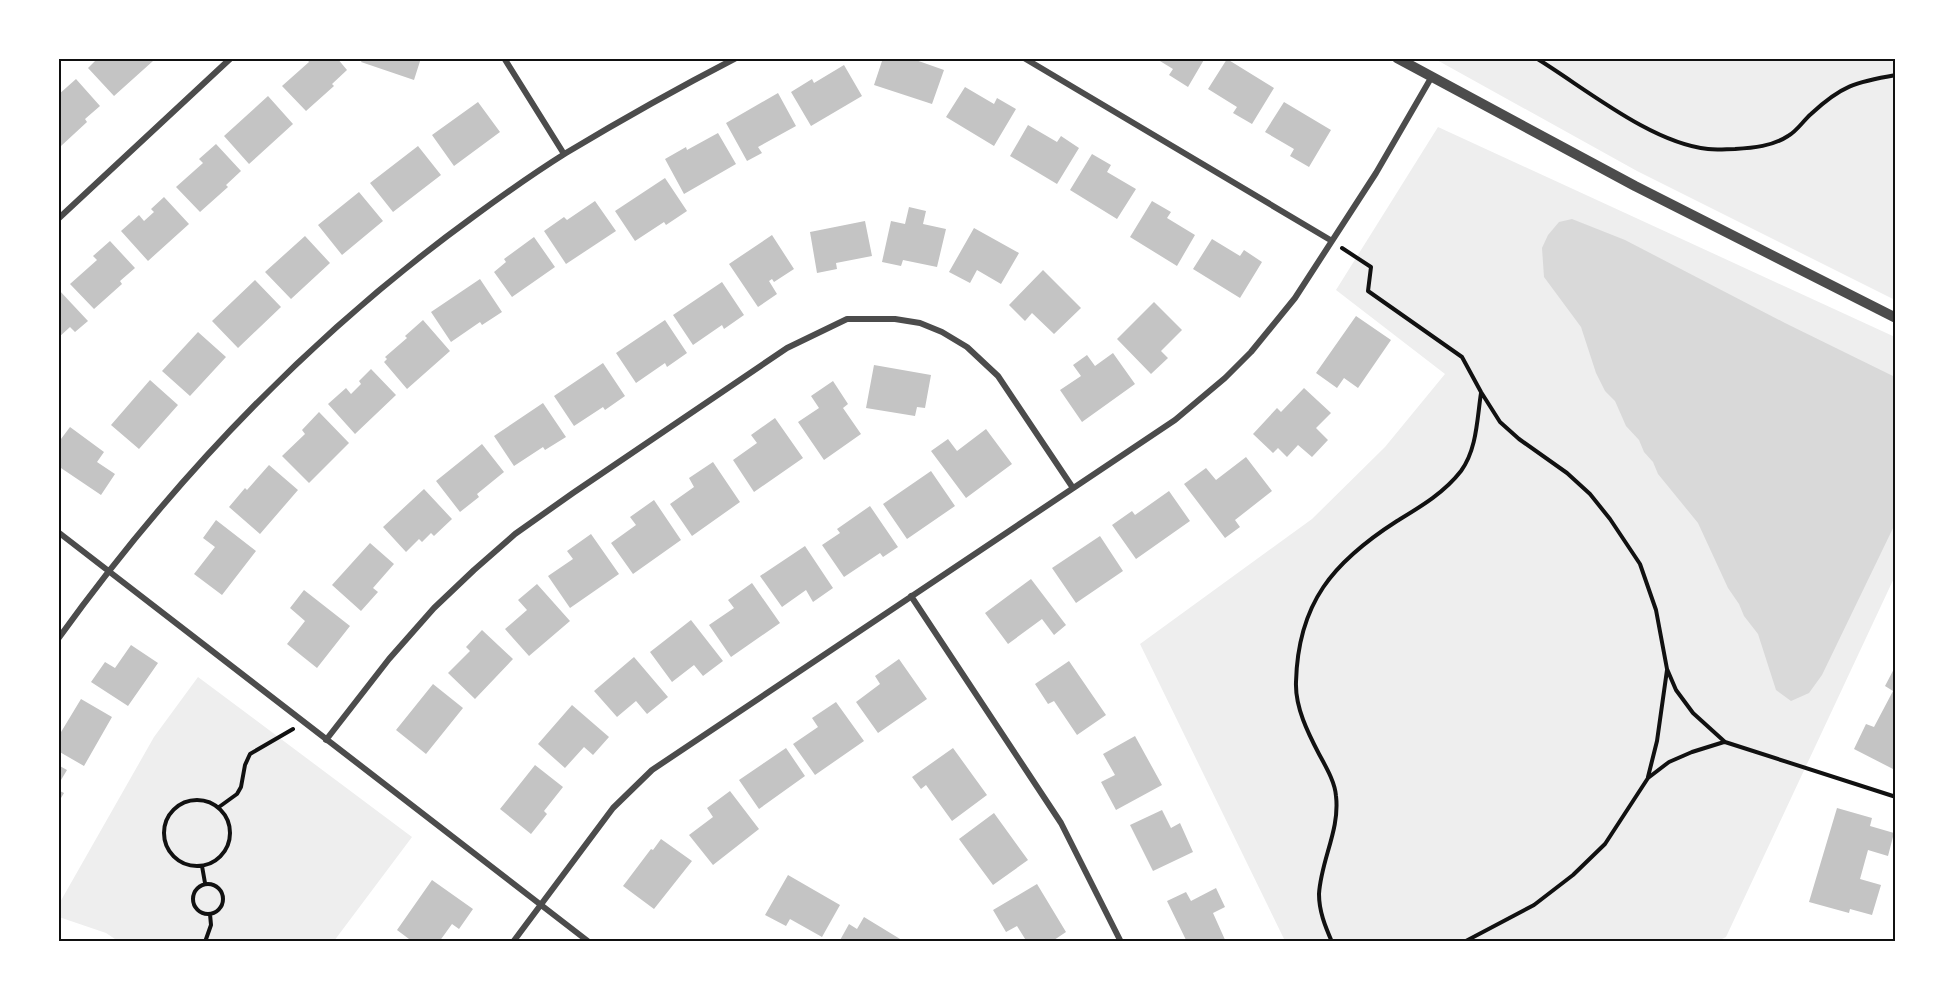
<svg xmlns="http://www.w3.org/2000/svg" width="1954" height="1000" font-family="Signika,sans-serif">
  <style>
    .green { fill: #eee }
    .water { fill: #d9d9d9 }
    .building { fill: #c4c4c4 }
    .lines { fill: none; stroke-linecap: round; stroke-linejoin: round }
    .path { stroke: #111; stroke-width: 4 }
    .minor { stroke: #4c4c4c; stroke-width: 6 }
    .tertiary { stroke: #4c4c4c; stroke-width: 10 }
    .neatline { fill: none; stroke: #111; stroke-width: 2 }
  </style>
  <rect width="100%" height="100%" fill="#fff"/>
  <path class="green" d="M1435,59H1895V300L1637,171Z
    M1438,127L1895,337V576L1726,937L1718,941H1285L1140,644L1312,519L1385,447L1445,374L1336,290Z
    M198,677L412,837L334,941H118L106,933L59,917V904L154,737Z"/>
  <path class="water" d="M1572,219L1625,240L1785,323L1895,377V524L1822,675L1809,693L1791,701L1776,690L1758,634L1744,616L1739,604L1728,588L1698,523L1658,474L1653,462L1644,452L1639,440L1626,426L1615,401L1605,391L1596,373L1581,327L1544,277L1542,248L1548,235L1559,222Z"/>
  <path class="building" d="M98,58H151L153,61L114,96L88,68Z
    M306,58H337L347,70L332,84L334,86L306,111L282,86L309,62Z
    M363,58H421L414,80L361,62Z
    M883,58H910L944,70L932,104L874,85Z
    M1155,58H1205L1188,87L1169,75L1173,69Z
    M1227,59L1274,88L1252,124L1233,113L1237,107L1208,89Z
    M844,65L862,96L811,126L791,92L812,79L814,83Z
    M76,79L100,106L85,119L87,122L61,146L58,143V95Z
    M965,87L994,104L997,98L1016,109L994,146L946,117Z
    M778,93L796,126L758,147L762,153L747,161L726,123Z
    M268,96L293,124L249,164L224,136Z
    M478,102L500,132L454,166L432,135Z
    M1284,102L1331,130L1309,167L1290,156L1294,149L1265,132Z
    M1028,125L1057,142L1061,136L1079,148L1057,184L1010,156Z
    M718,133L736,164L684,194L665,159L686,147L687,150Z
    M216,144L241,171L226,185L228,187L200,212L176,187L203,163L199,159Z
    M418,146L441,175L393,212L370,183Z
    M1092,154L1111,165L1107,172L1136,189L1117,219L1070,190Z
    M665,178L687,211L666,225L664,222L635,241L615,211Z
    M359,192L383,221L342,255L318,225Z
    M164,197L189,224L148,261L121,231L139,215L144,221L154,212L151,209Z
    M595,201L616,231L566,264L544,231L564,217L567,220Z
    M1152,201L1171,212L1167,218L1195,235L1177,266L1130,237Z
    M909,207L926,211L923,224L946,229L937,267L903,260L901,266L882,262L891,221L905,224Z
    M865,221L872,256L836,263L837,269L817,273L810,232Z
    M974,228L1019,253L1001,284L977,270L970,283L949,272Z
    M772,235L794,269L774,282L772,279L769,281L777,294L758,307L729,264Z
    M305,236L330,263L291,299L265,272Z
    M534,237L555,267L512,297L494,272L506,262L504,259Z
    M1212,239L1240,256L1244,250L1262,262L1240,298L1193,269Z
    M110,241L135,268L120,281L122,284L94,309L70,284L97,260L93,256Z
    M1043,270L1081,308L1054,334L1032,313L1025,321L1009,305Z
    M480,279L502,312L482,325L480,322L451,342L431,312Z
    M255,280L281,307L238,348L212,321Z
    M722,282L744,315L724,329L722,325L693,345L673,315Z
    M58,289L88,321L75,332L70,327L58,338Z
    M1154,302L1182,330L1161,351L1168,358L1151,374L1117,339Z
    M1356,316L1391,340L1358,388L1344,378L1337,388L1316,373Z
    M423,320L450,351L407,389L384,362L387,359L385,357L407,338L405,336Z
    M665,320L687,353L667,367L665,363L636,383L616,353Z
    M198,332L226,357L190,396L162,371Z
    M1113,353L1135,384L1082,422L1060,390L1081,376L1073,365L1087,355L1095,366Z
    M603,363L625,396L605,410L603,407L574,426L554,396Z
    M874,365L931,375L925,408L917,407L915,416L866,408Z
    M371,369L396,395L355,434L328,404L346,388L351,394L361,384L359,381Z
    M150,380L178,405L139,449L111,425Z
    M833,381L848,404L843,408L861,434L824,460L798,422L819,408L811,396Z
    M1304,388L1331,413L1316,428L1328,440L1312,457L1298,445L1287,457L1278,448L1273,453L1253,434L1277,408L1281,412Z
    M543,403L566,437L545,450L543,447L514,466L494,436Z
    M319,412L349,443L309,483L282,456L305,434L302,430Z
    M775,418L803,458L754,492L733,460L757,443L751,435Z
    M70,427L104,452L97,462L115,474L101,495L58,466V443Z
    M986,429L1012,464L966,498L931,451L948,439L957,451Z
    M482,444L504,472L477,494L479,497L460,512L436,481Z
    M1246,457L1272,491L1235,520L1240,527L1225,538L1184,484L1206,468L1216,480Z
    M713,462L740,502L692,536L670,504L694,487L689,478Z
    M269,465L298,490L260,534L229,507L245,488L247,490Z
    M931,471L955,506L907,539L883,504Z
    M424,489L452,519L434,536L431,533L422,542L419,539L406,552L383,527Z
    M1169,491L1190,521L1136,559L1112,525L1132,511L1135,515Z
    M654,500L681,540L633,574L611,543L636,525L630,517Z
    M870,506L898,547L883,557L880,553L844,577L822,545L840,533L837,529Z
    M216,520L256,551L222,595L194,574L215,547L203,538Z
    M591,534L619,574L570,608L548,576L573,559L567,551Z
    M1100,536L1123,571L1076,603L1052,568Z
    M370,543L394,564L373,588L378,592L361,611L332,585Z
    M805,546L833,588L813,602L806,590L782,607L760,576Z
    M1031,579L1066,625L1054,635L1042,619L1008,644L985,613Z
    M752,583L780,623L731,657L709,625L734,608L728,600Z
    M537,584L570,621L529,656L505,629L527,610L518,600Z
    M304,590L350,626L317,668L287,644L305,621L290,608Z
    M691,620L723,661L703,676L694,665L672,682L650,652Z
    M482,630L513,659L475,699L448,673L470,651L466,647Z
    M131,645L158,663L128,706L91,682L105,662L115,668Z
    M634,657L668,697L647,714L636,701L617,717L594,691Z
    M899,659L927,699L878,733L856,702L880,684L875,676Z
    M1069,661L1106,715L1077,735L1054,701L1048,704L1035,684Z
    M1896,665V765L1893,769L1854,749L1866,724L1874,727L1893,691L1885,686Z
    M433,684L463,708L426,754L396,730Z
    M81,699L112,717L84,766L58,751V737Z
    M836,702L864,741L815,775L793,744L818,727L812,718Z
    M572,705L609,737L593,755L584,747L565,768L538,744Z
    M1135,736L1162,785L1116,810L1101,782L1115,775L1103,754Z
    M786,748L805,776L759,809L739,780Z
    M953,748L987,795L952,821L926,785L921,789L912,777Z
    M58,765L67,770L58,785Z
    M535,765L563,787L544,811L547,814L531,834L500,809Z
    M58,790L64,793L58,803Z
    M730,791L759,829L713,865L689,835L713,817L707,808Z
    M1837,808L1872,818L1870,826L1894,833L1888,856L1868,850L1860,879L1881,885L1872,915L1850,909L1849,913L1809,902Z
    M1162,810L1171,828L1180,823L1193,852L1153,871L1130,825Z
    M994,813L1028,860L993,885L959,839Z
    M661,839L692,861L654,909L623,886L651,849L653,850Z
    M788,875L840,905L822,937L790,919L786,926L765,915Z
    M432,880L473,909L459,929L452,924L439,942H413L397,930Z
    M1037,884L1066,932L1051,942H1027L1017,926L1006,932L993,910Z
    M1216,888L1225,907L1213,913L1226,942H1187L1167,901L1186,892L1191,901Z
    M864,917L905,942H839L849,924L857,929Z"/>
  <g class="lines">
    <path class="path" d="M1536,58C1585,88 1651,143 1708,149C1717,150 1727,149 1735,149C1753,148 1773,146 1788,136C1797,131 1803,121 1811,114C1841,86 1855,82 1896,75
      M1342,248L1371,267L1368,291L1462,357L1481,392L1500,422L1519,439L1567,473L1590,494L1610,519L1640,564L1656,610L1667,669L1676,690L1693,713L1725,742L1896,797
      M1648,777L1657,741L1667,670
      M164 833a33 33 0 1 1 66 0a33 33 0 1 1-66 0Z
      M219,807L237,794L241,787L245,765L250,754L293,729
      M202,866L205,883
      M193 899a15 15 0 1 1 30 0a15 15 0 1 1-30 0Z
      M205,942L211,925L210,914
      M1332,942C1325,926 1319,911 1319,894C1321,860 1340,830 1336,796C1335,782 1326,767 1319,754C1308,733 1295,707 1296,682C1298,603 1333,562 1397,521C1420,507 1444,493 1461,471C1477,449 1477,419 1481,393
      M1464,942L1534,905L1573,875L1605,844L1648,778L1669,762L1692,752L1724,742"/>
    <path class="minor" d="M504,58L564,154
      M1024,58L1332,241
      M58,219L231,58
      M58,532L589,942
      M911,596L1061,823L1121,942
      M58,639C174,478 312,334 473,217C503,195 534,173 566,153C621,120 678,88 736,58
      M326,740L389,659L434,608L474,570L515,534L573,493L787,348L847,319H895L920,323L942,332L967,347L998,376L1073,488
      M513,942L613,808L652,770L1175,420L1225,378L1251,352L1295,298L1376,173L1431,78"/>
    <path class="tertiary" d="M1397,58L1635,186L1896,318"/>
  </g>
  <rect width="1954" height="1000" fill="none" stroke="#ffffff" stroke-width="120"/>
  <rect x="60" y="60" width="1834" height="880" class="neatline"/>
</svg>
